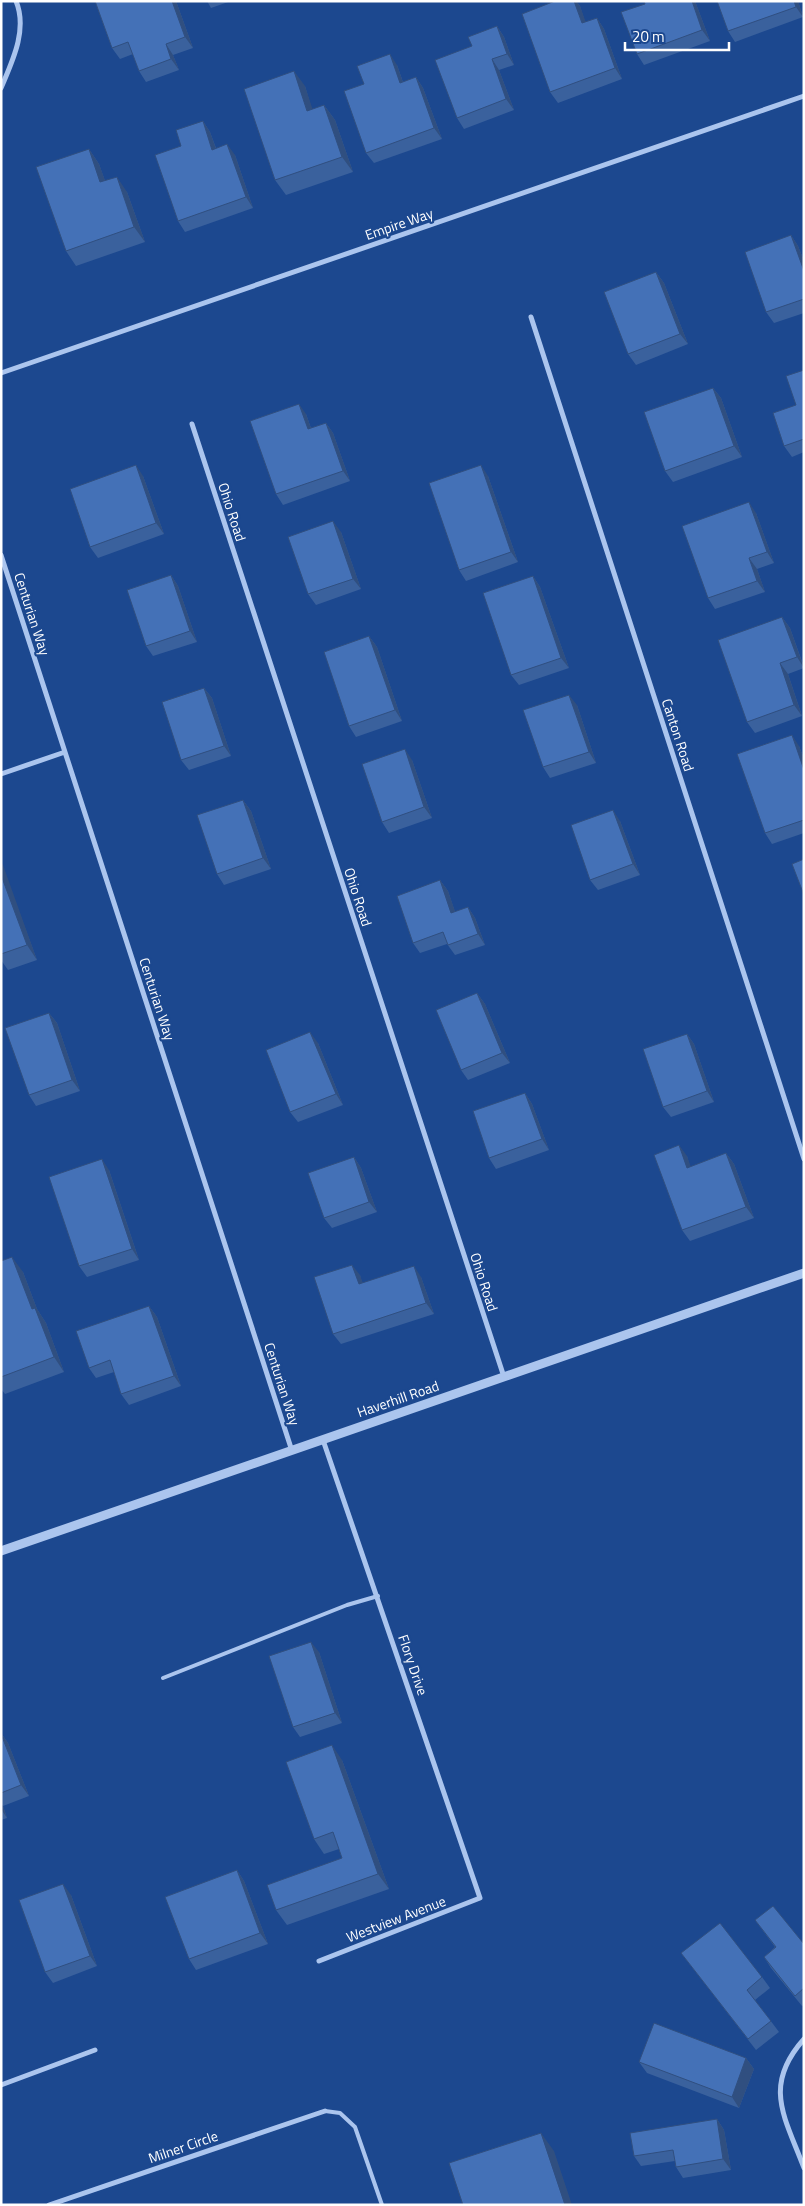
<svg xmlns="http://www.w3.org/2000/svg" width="805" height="2206" font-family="'Titillium Web',sans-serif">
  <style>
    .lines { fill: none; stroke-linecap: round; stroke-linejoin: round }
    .service { stroke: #abc5ee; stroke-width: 4 }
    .minor { stroke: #abc5ee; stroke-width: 5 }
    .tertiary { stroke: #abc5ee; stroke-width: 9 }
    .wall { fill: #3a619d }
    .shaded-wall { fill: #304f80 }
    .building { fill: #4471b7; stroke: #304f80 }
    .labels { text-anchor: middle; stroke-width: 4.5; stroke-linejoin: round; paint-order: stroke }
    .street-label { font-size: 14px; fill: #fff; stroke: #1c488f }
  </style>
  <rect width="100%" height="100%" fill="#1c488f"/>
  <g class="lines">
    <path class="service" d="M163,1678L347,1605L378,1596
      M325,2111L340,2113L355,2127L382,2205"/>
    <path class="minor" d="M1,88C12,62 28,30 16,1
      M531,317L804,1159
      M1,373L804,96
      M192,424L504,1377
      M1,555L292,1451
      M1,774L65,752
      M319,1961L480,1898L323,1440
      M804,2039C762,2086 785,2117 804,2168
      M1,2085L95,2050
      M49,2205L325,2111"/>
    <path class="tertiary" d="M1,1551L804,1273"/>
  </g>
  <path class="wall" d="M95,1H176L193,48L173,55L179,70L146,82L139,71L133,54L120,59L112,48Z
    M207,1H231L211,8Z
    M555,1H576L580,6L585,22L597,18L604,29L622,79L558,103L550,92Z
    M695,1L710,41L644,65L637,54Z
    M798,1L803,17L735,42L728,31Z
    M497,26L504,37L514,65L499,70L514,110L464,129L457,118L472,46Z
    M397,65L403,82L416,77L423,88L442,139L374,163L366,153L364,84Z
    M305,86L312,110L324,105L335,120L353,172L286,195L275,180Z
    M203,121L210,132L216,148L235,155L253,208L185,232L178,221L181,146Z
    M89,149L99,164L105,181L127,192L145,242L76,266L66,251Z
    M791,235L798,246L804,261V313L774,323L766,312Z
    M656,272L664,283L688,344L636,365L628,354Z
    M804,370V452L792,457L784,446L796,405Z
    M713,388L721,398L742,457L673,482L665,471Z
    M306,414L311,428L326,423L333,433L350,481L283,505L276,494Z
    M143,476L164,534L98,558L90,547Z
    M488,476L518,562L466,581L459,570Z
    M756,513L774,563L757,569L765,592L715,609L708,598Z
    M341,532L361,589L316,605L308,594Z
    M171,575L178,586L197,642L153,656L146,646Z
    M533,576L540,587L569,668L519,685L511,675Z
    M782,617L790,628L804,667V668L788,674L802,716L755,733L747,722Z
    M369,636L377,647L402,721L356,737L349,726Z
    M204,688L212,698L231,756L189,770L181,760Z
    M577,705L596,763L550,778L543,767Z
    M799,746L804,759V833L772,844L765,833Z
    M412,760L432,818L389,833L382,822Z
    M243,800L251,811L271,869L224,885L217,874Z
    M620,821L640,875L598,890L590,880Z
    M1,863L37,960L8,970L1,960Z
    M440,880L448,891L455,912L468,907L475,918L485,945L455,955L447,944L420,953L413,943Z
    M477,993L485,1004L510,1063L468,1080L461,1070Z
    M49,1013L57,1023L80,1091L36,1106L29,1095Z
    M687,1034L694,1044L714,1102L671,1117L663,1107Z
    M318,1043L343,1105L298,1122L290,1112Z
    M525,1093L532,1104L549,1150L496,1169L489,1158Z
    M726,1153L734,1164L754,1218L690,1241L682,1230L687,1156L690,1167Z
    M354,1157L361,1168L377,1212L332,1228L324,1218Z
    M109,1170L139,1260L87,1277L79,1266Z
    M1,1261L23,1272L37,1309L46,1323L64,1372L5,1394L1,1389Z
    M360,1275L362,1283L421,1277L434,1314L341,1344L333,1334Z
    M149,1306L157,1317L181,1386L129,1405L121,1394L114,1372L96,1378L89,1368Z
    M319,1652L342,1723L300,1737L293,1727Z
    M1,1733L8,1743L29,1796L3,1806L7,1818L1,1820Z
    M342,1760L389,1889L287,1925L276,1910L342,1858L339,1849L324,1854L314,1839Z
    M237,1870L244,1881L268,1944L196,1970L189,1959Z
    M71,1895L97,1966L53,1983L45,1972Z
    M755,1920L804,1944V2005L802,2006L771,1968L764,1957L775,1947Z
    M681,1953L762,1977L770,1988L755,2000L779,2032L756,2050Z
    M746,2058L754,2069L739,2108L647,2073L639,2062Z
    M717,2119L724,2130L731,2170L683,2178L676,2167L675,2161L641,2166L634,2156Z"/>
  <path class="shaded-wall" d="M172,1H176L193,48L185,37Z
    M574,1H576L580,6L590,34L582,23Z
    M692,1H695L710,41L702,30Z
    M794,1H798L803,17L796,7Z
    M597,18L604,29L622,79L615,68Z
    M497,26L504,37L514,65L507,54Z
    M166,44L173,55L179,70L171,59Z
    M390,54L397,65L407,94L400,83Z
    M492,59L499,70L514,110L506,99Z
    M294,71L305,86L318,126L307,111Z
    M416,77L423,88L442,139L434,128Z
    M324,105L335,120L353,172L342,157Z
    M203,121L210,132L220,160L212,150Z
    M227,144L235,155L253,208L246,197Z
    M89,149L99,164L111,197L100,182Z
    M117,177L127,192L145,242L134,227Z
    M791,235L798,246L804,261V271Z
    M656,272L664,283L688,344L680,334Z
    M713,388L721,398L742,457L734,446Z
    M299,404L306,414L315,440L308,429Z
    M326,423L333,433L350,481L343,471Z
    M136,465L143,476L164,534L156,523Z
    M481,465L488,476L518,562L511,552Z
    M749,502L756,513L774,563L767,552Z
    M333,521L341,532L361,589L353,579Z
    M749,558L757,569L765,592L757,581Z
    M171,575L178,586L197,642L190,631Z
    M533,576L540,587L569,668L561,658Z
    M782,617L790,628L804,668L797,657Z
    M369,636L377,647L402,721L395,710Z
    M780,663L788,674L802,716L794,705Z
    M204,688L212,698L231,756L224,746Z
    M569,695L577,705L596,763L589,752Z
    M792,735L799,746L804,759V770Z
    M405,749L412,760L432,818L424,807Z
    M243,800L251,811L271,869L263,858Z
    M613,810L620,821L640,875L633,864Z
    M1,863L3,865L37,960L27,945L1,875Z
    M440,880L448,891L459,923L451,913Z
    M468,907L475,918L485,945L478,934Z
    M477,993L485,1004L510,1063L502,1053Z
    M49,1013L57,1023L80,1091L72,1080Z
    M310,1032L318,1043L343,1105L336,1094Z
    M687,1034L694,1044L714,1102L707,1091Z
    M525,1093L532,1104L549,1150L542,1139Z
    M679,1145L687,1156L695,1179L687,1168Z
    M726,1153L734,1164L754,1218L746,1207Z
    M354,1157L361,1168L377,1212L369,1202Z
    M102,1159L109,1170L139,1260L132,1249Z
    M12,1257L23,1272L37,1309L46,1323L64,1372L54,1357L32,1309Z
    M352,1265L360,1275L367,1295L359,1284Z
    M414,1266L421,1277L434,1314L426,1303Z
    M149,1306L157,1317L181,1386L174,1376Z
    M311,1642L319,1652L342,1723L335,1713Z
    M1,1733L8,1743L29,1796L21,1785Z
    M332,1745L342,1760L389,1889L378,1874Z
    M1,1804L3,1806L7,1818L1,1809Z
    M237,1870L244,1881L268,1944L260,1933Z
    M63,1884L71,1895L97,1966L90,1956Z
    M746,2058L754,2069L739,2108L732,2097Z
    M717,2119L724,2130L731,2170L723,2159Z
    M541,2133L554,2151L572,2205H565Z"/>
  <path class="building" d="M95,1H172L185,37L166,44L171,59L139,71L128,42L112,48Z
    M555,1H574L582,23L597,18L615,68L550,92L522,14Z
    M644,1H692L702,30L637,54L621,12L645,4Z
    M717,1H794L796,7L728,31Z
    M497,26L507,54L492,59L506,99L457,118L435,60L472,46L468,37Z
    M390,54L400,83L416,77L434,128L366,153L344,91L364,84L357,66Z
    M294,71L307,111L324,105L342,157L275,180L244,89Z
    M203,121L212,150L227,144L246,197L178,221L155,155L181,146L176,130Z
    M89,149L100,182L117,177L134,227L66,251L36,167Z
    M791,235L804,271V299L766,312L745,252Z
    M656,272L680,334L628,354L604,292Z
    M804,370V439L784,446L773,413L796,405L786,376Z
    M713,388L734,446L665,471L644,412Z
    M299,404L308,429L326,423L343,471L276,494L250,421Z
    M136,465L156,523L90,547L70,489Z
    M481,465L511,552L459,570L429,483Z
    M749,502L767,552L749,558L757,581L708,598L682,526Z
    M333,521L353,579L308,594L288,537Z
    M171,575L190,631L146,646L127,590Z
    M533,576L561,658L511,675L483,593Z
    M782,617L797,657L780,663L794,705L747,722L718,640Z
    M369,636L395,710L349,726L324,652Z
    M204,688L224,746L181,760L162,702Z
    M569,695L589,752L543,767L523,710Z
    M792,735L804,770V820L765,833L737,754Z
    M405,749L424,807L382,822L362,764Z
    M243,800L263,858L217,874L197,815Z
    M613,810L633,864L590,880L571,825Z
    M804,859V895L792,864Z
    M1,875L27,945L1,954Z
    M440,880L451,913L468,907L478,934L448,945L443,932L413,943L397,896Z
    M477,993L502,1053L461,1070L436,1010Z
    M49,1013L72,1080L29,1095L5,1028Z
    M310,1032L336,1094L290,1112L266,1050Z
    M687,1034L707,1091L663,1107L643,1049Z
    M525,1093L542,1139L489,1158L473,1111Z
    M679,1145L687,1168L726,1153L746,1207L682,1230L654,1155Z
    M354,1157L369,1202L324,1218L308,1173Z
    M102,1159L132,1249L79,1266L49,1177Z
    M12,1257L32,1309L35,1308L54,1357L1,1377V1261Z
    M352,1265L359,1284L414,1266L426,1303L333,1334L314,1277Z
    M149,1306L174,1376L121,1394L110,1360L89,1368L76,1331Z
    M311,1642L335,1713L293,1727L269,1656Z
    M1,1734L21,1785L1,1793Z
    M332,1745L378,1874L276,1910L267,1885L342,1858L333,1832L314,1839L286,1762Z
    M237,1870L260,1933L189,1959L165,1897Z
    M63,1884L90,1956L45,1972L19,1900Z
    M773,1906L804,1944V1988L795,1996L764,1957L776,1947L755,1920Z
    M720,1923L762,1977L747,1990L771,2021L748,2039L681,1953Z
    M654,2023L746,2058L732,2097L639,2062Z
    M717,2119L723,2159L676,2167L673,2150L634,2156L630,2133Z
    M541,2133L565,2205H463L449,2163Z"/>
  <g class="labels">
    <g class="street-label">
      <text transform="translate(399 224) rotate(-19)" y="5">Empire Way</text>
      <text transform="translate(232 512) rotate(72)" y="5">Ohio Road</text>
      <text transform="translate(32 614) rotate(72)" y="5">Centurian Way</text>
      <text transform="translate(678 735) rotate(72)" y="5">Canton Road</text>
      <text transform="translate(358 897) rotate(72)" y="5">Ohio Road</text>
      <text transform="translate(157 999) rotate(72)" y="5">Centurian Way</text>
      <text transform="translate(484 1282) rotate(72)" y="5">Ohio Road</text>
      <text transform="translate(282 1384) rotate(72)" y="5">Centurian Way</text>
      <text transform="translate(398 1399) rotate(-19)" y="5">Haverhill Road</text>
      <text transform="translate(413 1665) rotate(71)" y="5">Flory Drive</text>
      <text transform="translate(396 1919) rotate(-21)" y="5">Westview Avenue</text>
      <text transform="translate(183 2147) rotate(-19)" y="5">Milner Circle</text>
    </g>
  </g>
  <rect width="805" height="2206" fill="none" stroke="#ffffff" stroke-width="5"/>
  <path d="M625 42v8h104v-8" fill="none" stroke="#ffffff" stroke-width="2.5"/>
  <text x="632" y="42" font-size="15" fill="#ffffff" stroke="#1c488f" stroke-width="4" paint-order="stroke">20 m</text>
</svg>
